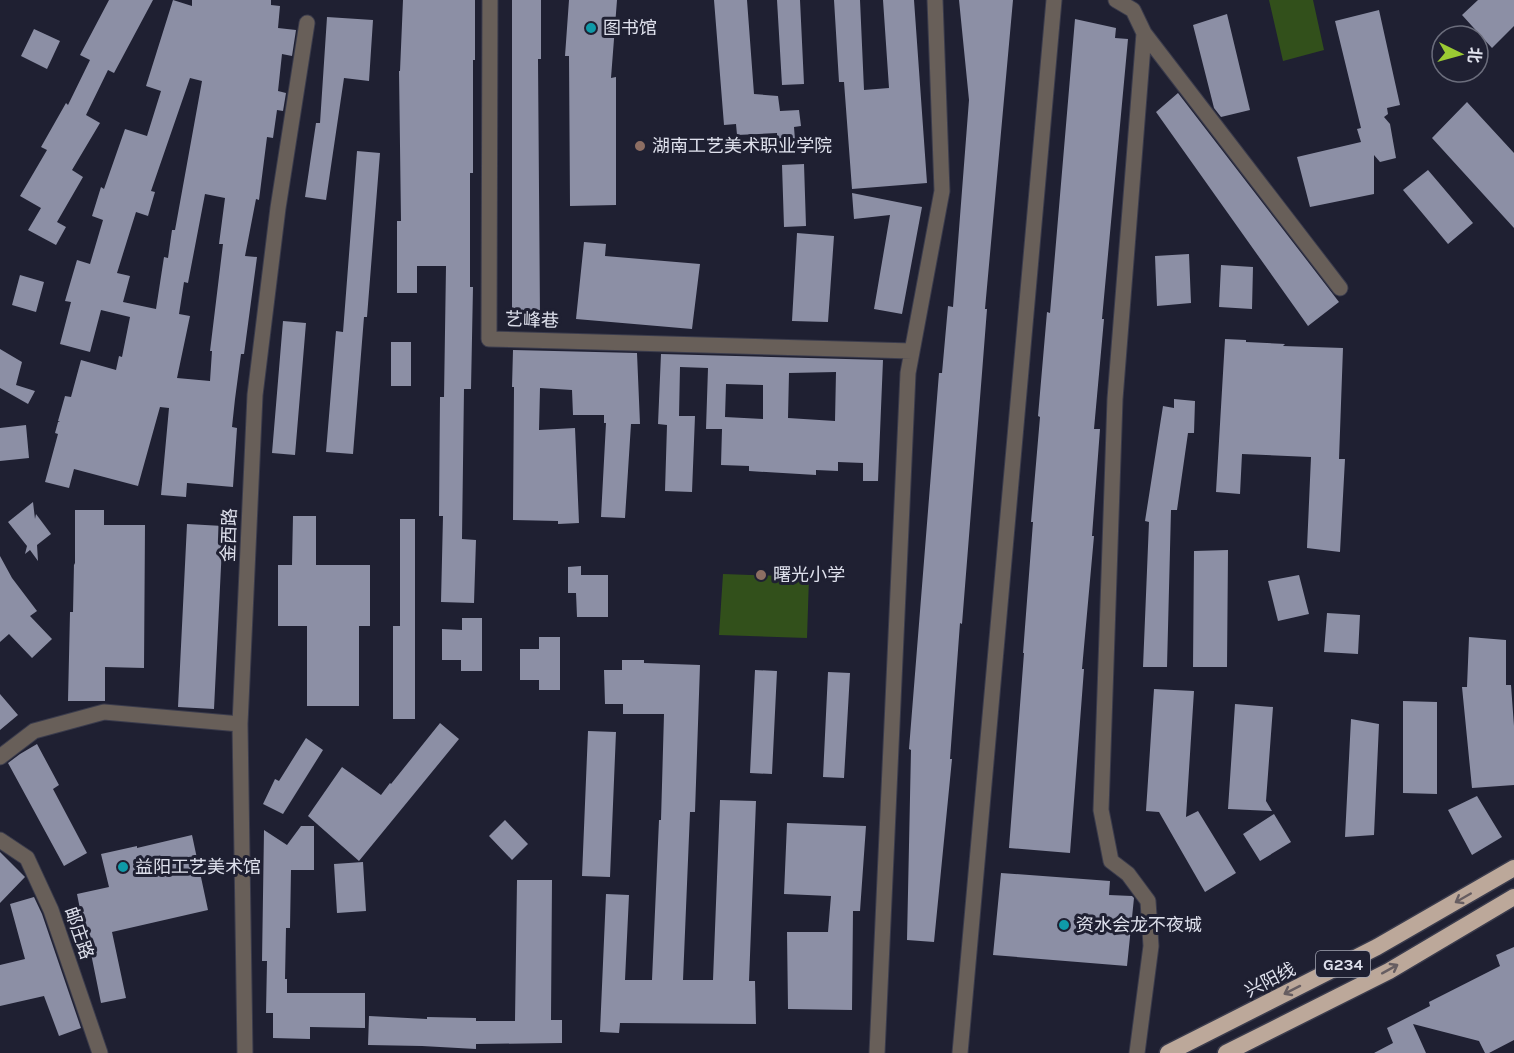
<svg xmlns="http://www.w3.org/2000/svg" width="1514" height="1053" font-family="Karla,'Noto Sans SC',sans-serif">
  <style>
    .green { fill: #32501b }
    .building { fill: #8c8fa5; fill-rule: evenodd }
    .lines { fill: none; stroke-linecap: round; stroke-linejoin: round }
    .minor-casing { stroke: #3a3b4c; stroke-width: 17 }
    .trunk-casing { stroke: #3a3b4c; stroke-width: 19 }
    .minor { stroke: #685f59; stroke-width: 15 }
    .trunk { stroke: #bca89a; stroke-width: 16 }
    .oneway { stroke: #665d61 }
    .culture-dot { fill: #0f9aa8; stroke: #1f2032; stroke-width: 2 }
    .education-dot { fill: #8d6e63; stroke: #1f2032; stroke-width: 2 }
    .labels { text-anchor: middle; stroke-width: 6; stroke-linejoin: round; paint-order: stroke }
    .shield { fill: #1f2032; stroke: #a5a6b4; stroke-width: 1.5 }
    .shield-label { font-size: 16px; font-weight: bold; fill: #dee0ec }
    .poi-label { font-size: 18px; fill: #dee0ec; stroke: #1f2032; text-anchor: start }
    .street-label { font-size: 18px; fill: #dee0ec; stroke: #1f2032 }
  </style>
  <rect width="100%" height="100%" fill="#1f2032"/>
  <path class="green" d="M1269,0H1313L1324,50L1283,61Z
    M723,574L809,577L807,638L719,635Z"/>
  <path class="building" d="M109,0H153L114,73L108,70L86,115L100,123L72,170L83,177L57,222L66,227L56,245L28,230L41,208L20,196L47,150L41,147L66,103L68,105L90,60L80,55Z
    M173,0L192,6V0H271V5L280,6L278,28L296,30L292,56L282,54L278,91L286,93L283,111L277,110L273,138L267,137L259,200L256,199L245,256L257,257L244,354H241L235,399L232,427L237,428L233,487L187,483L186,497L161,495L169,408L160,407L138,486L74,469L69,488L45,482L58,434L55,433L58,422H60L58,421L65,396L71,397L81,360L116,370L119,356L122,357L130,317L101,310L90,352L60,344L71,302L65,301L77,260L90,264L103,220L92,216L101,187L104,189L125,129L147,136L161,91L146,86ZM190,78L202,81L175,230H172L168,258L164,257L156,309L123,302L130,276L117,273L136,212L148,216L155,192L151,191ZM205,194L225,198L219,244H223L210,351H212L210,381L177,378L190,316L179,314L184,282L188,283Z
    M403,0H475V60H473V173H470V287H473L471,389H464L462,539L476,540L474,603L441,602L443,516H439L440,397H444L446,266H417V293H397V221H401L399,71H400Z
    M512,0H541V59H538L540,318H512Z
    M569,0H617L611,78L616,77V205L570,206L569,56H565Z
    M714,0H747L754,94L778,96L780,111L799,110L801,126L794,127L795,140L777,142V133L737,135L736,124L724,125Z
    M777,0H800L804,84L782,85Z
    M834,0H860L864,90L889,88L883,0H914L927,183L852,189L844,82H839Z
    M959,0H1013L985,309H987L982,373L962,624L960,623L950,759H952L934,942L907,940L911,750L909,749L939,373H942L948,306L953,307L969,100Z
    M1478,0H1514V26L1492,48L1462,15Z
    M1379,10L1400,105L1387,108L1388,114L1384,117L1390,124L1396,158L1380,162L1374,155V194L1310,207L1297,157L1361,142L1357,129L1361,128L1335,21Z
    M1227,14L1250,110L1221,117L1214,108L1193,25Z
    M327,17L373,20L369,81L344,78L326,200L305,197L316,123H320Z
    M1075,19L1116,28L1115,38L1128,39L1102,319H1104L1094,429H1100L1092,536H1094L1082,669H1084L1070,853L1009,848L1024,653H1023L1033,522H1031L1040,417L1038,416L1047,312L1050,313Z
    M34,29L60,41L47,69L21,56Z
    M1178,93L1339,302L1308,326L1156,112Z
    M1467,102L1514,153V228L1432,138Z
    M357,151L380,153L367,317H364L353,454L326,452L336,331L343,332Z
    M804,164L806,226L784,227L782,165Z
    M1428,170L1473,223L1448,244L1403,190Z
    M852,193L922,207L902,314L874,309L890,215L854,219Z
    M797,233L834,236L828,322L792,321Z
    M584,242L606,244L605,256L700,264L692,329L576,319Z
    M1189,254L1191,303L1157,306L1155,256Z
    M1221,265L1253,267L1252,309L1219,307Z
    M20,275L44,282L36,312L12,305Z
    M283,321L306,323L295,455L272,453Z
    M1225,339L1246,340V342L1285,344L1283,346L1343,348L1339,459H1345L1340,552L1307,548L1311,457L1242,454L1240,494L1216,492Z
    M391,342H411V386H391Z
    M0,349L22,362L16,385L35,391L28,404L0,388Z
    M513,350L637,353L640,424H631L625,518L601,517L606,423H604V415H573L572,390L540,388L539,430L575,428L579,523L558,524V521L513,520L514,387H512Z
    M661,354L883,360L878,481H863V463L838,462V471L816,470V475L749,471V466L721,465L722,429H706L708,368L680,367L679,416H695L692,492L665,491L667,425L658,424ZM836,372L835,421L788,418L789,373ZM726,384L763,385V419L725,417Z
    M1174,399L1195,401L1194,433H1188L1177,510H1171L1167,667H1143L1149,522L1145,521L1163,406L1174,408Z
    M26,425L29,458L0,461V428Z
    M33,502L35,519L36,514L51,534L37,545L38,561L30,550L25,554L27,546L8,522Z
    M75,510H104V525H145L144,668L105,667V701H68L70,612H73L74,563L75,565Z
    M293,516H316V565H370V626H359V706H307V626H278V565H292Z
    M400,519H415V719H393V626H400Z
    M187,524L223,526L214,709L178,707Z
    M1228,550L1227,667H1193L1194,551Z
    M0,556L12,578L37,611L30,616L52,639L32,658L9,634L0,642Z
    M581,566V575H608V617H577L576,593H568V567Z
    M1299,575L1309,614L1278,621L1268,581Z
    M1327,613L1360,615L1358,654L1324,652Z
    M462,618H482V671H461V660H442V629L462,630Z
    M539,637H560V690H539V680H520V649H539Z
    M1469,637L1506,640V685H1511L1514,726V785L1472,788L1462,687H1467Z
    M622,660H644V663L700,665L695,812H690L683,980H713L720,800L756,801L749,981H755L756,1024L620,1023L619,1033L600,1032L606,894L629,895L625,980H652L659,820H661L664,714H623V704H605L604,670H622Z
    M755,670L777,671L772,774L750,773Z
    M828,672L850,673L844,778L823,777Z
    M1154,689L1194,691L1186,817L1198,811L1236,873L1205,892L1159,812L1146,811Z
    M0,694L18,715L0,730Z
    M1403,701L1437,702V794L1403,793Z
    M1235,704L1273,707L1266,801L1272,811L1228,809Z
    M1351,719L1379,724L1374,835L1345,837Z
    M440,723L459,739L359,861L308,816L342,767L381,795L390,783L391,784Z
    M588,731L616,732L610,877L582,876Z
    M306,738L323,750L283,814L263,804L275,779L279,781Z
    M37,744L59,785L53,789L87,853L64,866L8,763L20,754Z
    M1477,796L1502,837L1472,855L1448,810Z
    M1274,814L1291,842L1260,861L1243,834Z
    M505,820L528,844L512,860L489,836Z
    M787,823L866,826L860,911H853L852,1010L788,1009L787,932H828L831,896L784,894Z
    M301,826H314V870H291L290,928H286L285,979H287V993H365V1028L310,1027V1039L273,1038V1013H266L267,961H262L264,830L287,845Z
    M192,835L208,910L112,932L126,998L101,1003L84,919H82L77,894L109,887L101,854L137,846V848Z
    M0,852L25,877L0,903Z
    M363,862L366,911L337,913L334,864Z
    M1001,873L1110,881L1109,895L1132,896L1134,898L1127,966L993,955Z
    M517,880H552L551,1020H562V1043L476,1044V1049L422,1046L368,1045L369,1016L427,1019V1017L476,1018V1021H515Z
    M34,897L42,914L81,1028L59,1036L44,996L0,1006V965L25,959L10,904Z
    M1514,947V1040L1489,1053H1485L1479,1041L1413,1024L1426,1053H1374L1393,1043L1387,1028L1430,1006L1429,1002L1500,966L1496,955Z"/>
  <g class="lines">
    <g class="minor-casing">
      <path id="minor" d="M490,0L489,339L912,351
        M1116,0L1133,10L1144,33L1115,399L1101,810L1111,861L1128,874L1148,901L1151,946L1137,1053
        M1144,33L1340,288
        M0,757L34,731L104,712L240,724
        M0,840L27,858L51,910L100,1053
        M245,1053L240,724L255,395L278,208L307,23
        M877,1053L908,373L942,191L935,0
        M960,1053L1054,0"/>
    </g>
    <g class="trunk-casing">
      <path id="trunk" d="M1168,1053L1377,947L1514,868
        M1226,1053L1389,971L1514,897"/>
    </g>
    <use href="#minor" class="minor"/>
    <use href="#trunk" class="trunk"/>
  </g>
  <defs><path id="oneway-shaft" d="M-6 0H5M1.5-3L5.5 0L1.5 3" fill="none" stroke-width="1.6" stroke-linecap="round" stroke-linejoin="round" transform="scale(1.5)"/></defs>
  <g class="oneway">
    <use href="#oneway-shaft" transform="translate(1463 898) rotate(150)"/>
    <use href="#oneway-shaft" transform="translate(1390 969) rotate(-29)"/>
    <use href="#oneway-shaft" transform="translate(1292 990) rotate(153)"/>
  </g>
  <g class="culture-dot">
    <circle cx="591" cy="28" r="6"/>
    <circle cx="123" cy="867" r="6"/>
    <circle cx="1064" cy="925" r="6"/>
  </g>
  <g class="education-dot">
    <circle cx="640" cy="146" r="6"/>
    <circle cx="761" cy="575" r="6"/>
  </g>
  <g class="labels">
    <rect class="shield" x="1316" y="951" width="54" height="26" rx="4.5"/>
    <g class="shield-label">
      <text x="1343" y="970">G234</text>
    </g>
    <g class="poi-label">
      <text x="603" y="34">图书馆</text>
      <text x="652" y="152">湖南工艺美术职业学院</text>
      <text x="773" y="581">曙光小学</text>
      <text x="135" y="873">益阳工艺美术馆</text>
      <text x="1076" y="931">资水会龙不夜城</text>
    </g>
    <g class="street-label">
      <text transform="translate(532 320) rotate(2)" y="6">艺峰巷</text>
      <text transform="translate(229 535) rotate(-88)" y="6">金西路</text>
      <text transform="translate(79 933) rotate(71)" y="6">邮庄路</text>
      <text transform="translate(1270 980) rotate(-27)" y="6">兴阳线</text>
    </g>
  </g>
  <g transform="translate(1460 54) rotate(95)"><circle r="28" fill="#1f2032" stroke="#6b6d7c" stroke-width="1.5"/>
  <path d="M0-4.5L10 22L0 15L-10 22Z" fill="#9bcb33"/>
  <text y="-9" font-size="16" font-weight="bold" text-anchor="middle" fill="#dee0ec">北</text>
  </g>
</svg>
